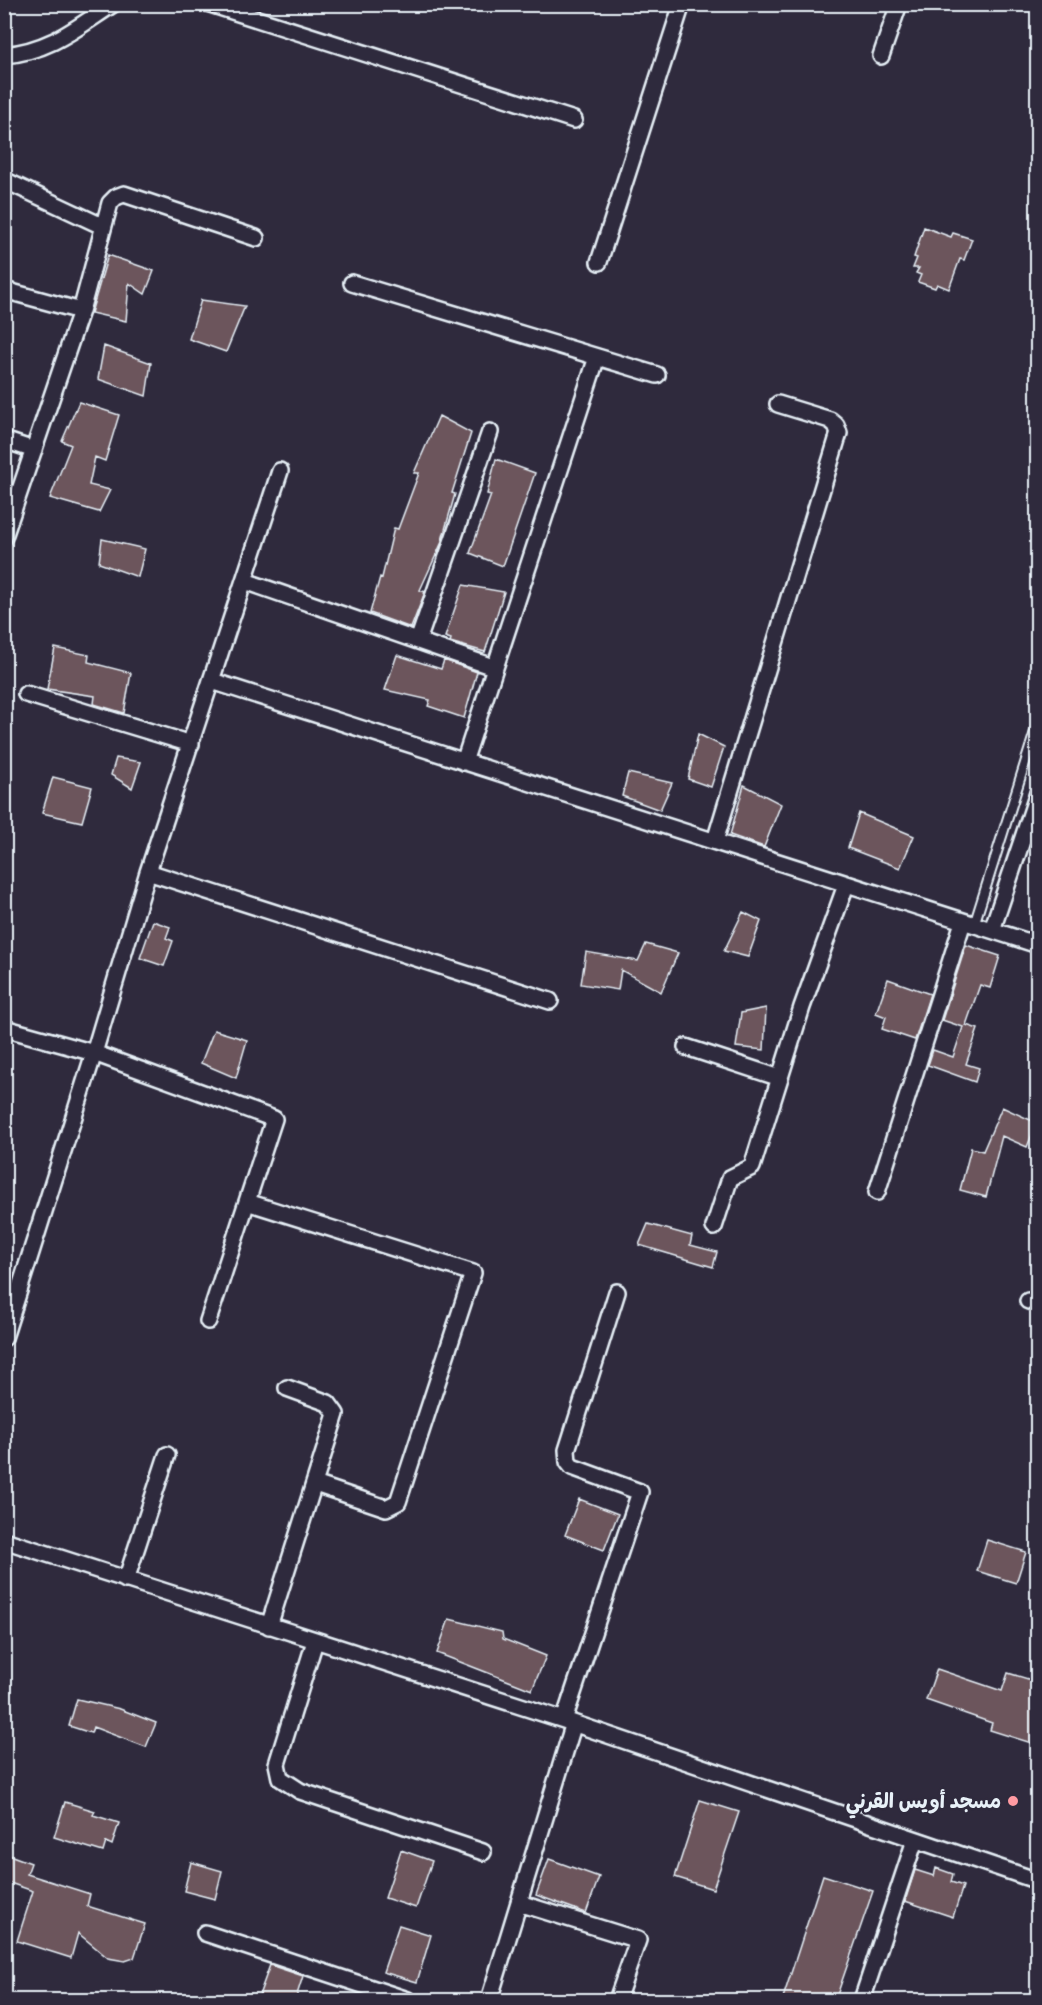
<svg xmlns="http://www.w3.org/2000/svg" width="1042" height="2005" font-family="Delius,'Playpen Sans Arabic',sans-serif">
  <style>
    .building { fill: #6c555c; stroke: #e8f1f8; stroke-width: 1.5 }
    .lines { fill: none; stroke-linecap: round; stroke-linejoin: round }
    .service-casing { stroke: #e8f1f8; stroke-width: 12 }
    .minor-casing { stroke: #e8f1f8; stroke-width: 20 }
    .path { stroke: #e8f1f8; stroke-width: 3; stroke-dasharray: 6 4.5; stroke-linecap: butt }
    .service { stroke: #2f2a3d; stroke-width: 8 }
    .minor { stroke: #2f2a3d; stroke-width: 15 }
    .poi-dot { fill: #ff9aa2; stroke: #2f2a3d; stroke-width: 2 }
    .labels { text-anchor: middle; stroke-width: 4.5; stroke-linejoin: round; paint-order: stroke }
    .poi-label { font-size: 20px; font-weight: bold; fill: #e8f1f8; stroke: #2f2a3d; text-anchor: end }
  </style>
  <rect width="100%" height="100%" fill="#2f2a3d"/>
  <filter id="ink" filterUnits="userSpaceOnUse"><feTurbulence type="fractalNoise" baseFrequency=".0167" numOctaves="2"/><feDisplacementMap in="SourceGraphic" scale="12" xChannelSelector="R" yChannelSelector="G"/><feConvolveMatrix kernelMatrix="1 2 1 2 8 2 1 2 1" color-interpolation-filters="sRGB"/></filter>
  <g filter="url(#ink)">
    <path class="building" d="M924,227L951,237L953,233L972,239L964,260L960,259L949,289L937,284L935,288L918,282L921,275L916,273L919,268H913L917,258L914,257Z
      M108,255L154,271L145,294L129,283L126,321L91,313Z
      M201,300L245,306L226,352L189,339Z
      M104,346L151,363L146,396L98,379Z
      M79,402L119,415L105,461L95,457L89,485L110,490L99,512L50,498L71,445L62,441Z
      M439,416L471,433L452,493L455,494L441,544L420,590L425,592L411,628L370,613L380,577L382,578L394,528L398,529L419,473H414Z
      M496,459L535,473L503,566L470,553L491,495L487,494Z
      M102,539L145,549L138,577L99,563Z
      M463,585L504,592L485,652L450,642L451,639L445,637Z
      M55,648L89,655L88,662L131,673L124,713L94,704L95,696L47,689Z
      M397,655L441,669L444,660L477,672L464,718L428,706L430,700L385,690Z
      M698,734L724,747L711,787L688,779Z
      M116,758L141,762L132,788L111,775Z
      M628,773L672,783L660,810L622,796Z
      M53,777L92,787L82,822L42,813Z
      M744,785L781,804L764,847L730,835Z
      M859,813L914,836L900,868L848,848Z
      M743,912L761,921L748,957L724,951Z
      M153,921L170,927L166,938L173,941L164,966L140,958Z
      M646,944L678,953L661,992L621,970L618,990L581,984L586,952L638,961Z
      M966,945L1000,956L990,988L980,985L966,1025L978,1029L966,1064L979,1068L975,1082L928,1065L933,1050L953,1057L963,1027L942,1020Z
      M888,979L930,994L915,1040L882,1029L886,1017L876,1013Z
      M766,1008L764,1050L736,1047L741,1013Z
      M214,1030L247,1040L236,1078L201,1063Z
      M1002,1107L1037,1123L1027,1147L1002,1136L986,1197L960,1190L971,1148L983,1151Z
      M648,1224L692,1236L690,1245L717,1252L713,1267L639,1245Z
      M579,1499L618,1514L604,1550L565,1535Z
      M987,1540L1026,1552L1016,1583L977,1571Z
      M449,1619L502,1632L503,1639L546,1656L532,1690L437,1653Z
      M937,1669L1002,1691L1008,1673L1038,1682V1745L990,1730L992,1723L926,1700Z
      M77,1699L120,1709L156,1723L146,1747L93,1727L91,1733L69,1726Z
      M700,1800L739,1812L713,1889L675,1877Z
      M65,1802L95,1811L93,1815L119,1823L112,1845L106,1842L103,1852L54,1837Z
      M401,1850L432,1861L416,1908L385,1898Z
      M4,1853L31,1863L27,1874L90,1894L87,1906L145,1924L134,1958L125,1961L108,1958L78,1933L71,1958L17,1941L33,1891L4,1881Z
      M549,1859L599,1877L586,1913L536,1895Z
      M191,1862L222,1871L215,1899L184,1891Z
      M936,1868L953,1874L951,1882L963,1886L953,1917L905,1901L915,1870L934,1876Z
      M823,1875L873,1891L835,2001H782Z
      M399,1925L431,1935L417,1982L383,1972Z
      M270,1965L303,1976L295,2001H257Z"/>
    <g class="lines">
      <g class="service-casing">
        <path id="service" d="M974,925L1038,722"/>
      </g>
      <g class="minor-casing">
        <path id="minor" d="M210,4L574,120
          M4,55C50,51 76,28 113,4
          M881,56L899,4
          M4,180L102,226
          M599,262L682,4
          M352,283L657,375
          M4,290L81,311
          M4,440L34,450
          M4,537L81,311L110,203L116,197L124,194L256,238
          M245,581L493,667
          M418,641L490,432
          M212,681L1038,945
          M26,694L191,744
          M464,762L597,357
          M715,841L839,433L836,425L830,420L778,404
          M148,872L550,1001
          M992,930L1038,793
          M4,1028L94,1053L274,1119L208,1321
          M686,1047L780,1078
          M877,1192L963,922
          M247,1202L473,1273L398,1502L386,1508L315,1484
          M714,1227L730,1178L752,1167L802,1007L846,885
          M1028,1301L1038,1303
          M4,1338L94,1053L148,872L280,471
          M4,1540L564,1720L1038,1881
          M126,1580L167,1455
          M269,1626L336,1414L328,1403L287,1388
          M315,1641L277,1764L280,1778L300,1791L483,1852
          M564,1720L640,1492L572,1467L568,1462L567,1450L617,1292
          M519,1903L638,1940L617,2000
          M205,1933L408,2000
          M489,2000L573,1726
          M862,2000L915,1840"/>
      </g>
      <path class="path" d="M1038,547L1030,569L1038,589"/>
      <use href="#service" class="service"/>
      <use href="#minor" class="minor"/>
    </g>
  </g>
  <circle class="poi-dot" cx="1013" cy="1801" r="6"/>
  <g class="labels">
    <g class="poi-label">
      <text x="1001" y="1808">مسجد أويس القرني</text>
    </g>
  </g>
  <rect width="1042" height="2005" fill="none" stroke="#2f2a3d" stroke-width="24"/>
  <rect x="12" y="12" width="1018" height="1981" fill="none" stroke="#e8f1f8" stroke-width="2" filter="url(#ink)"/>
</svg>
